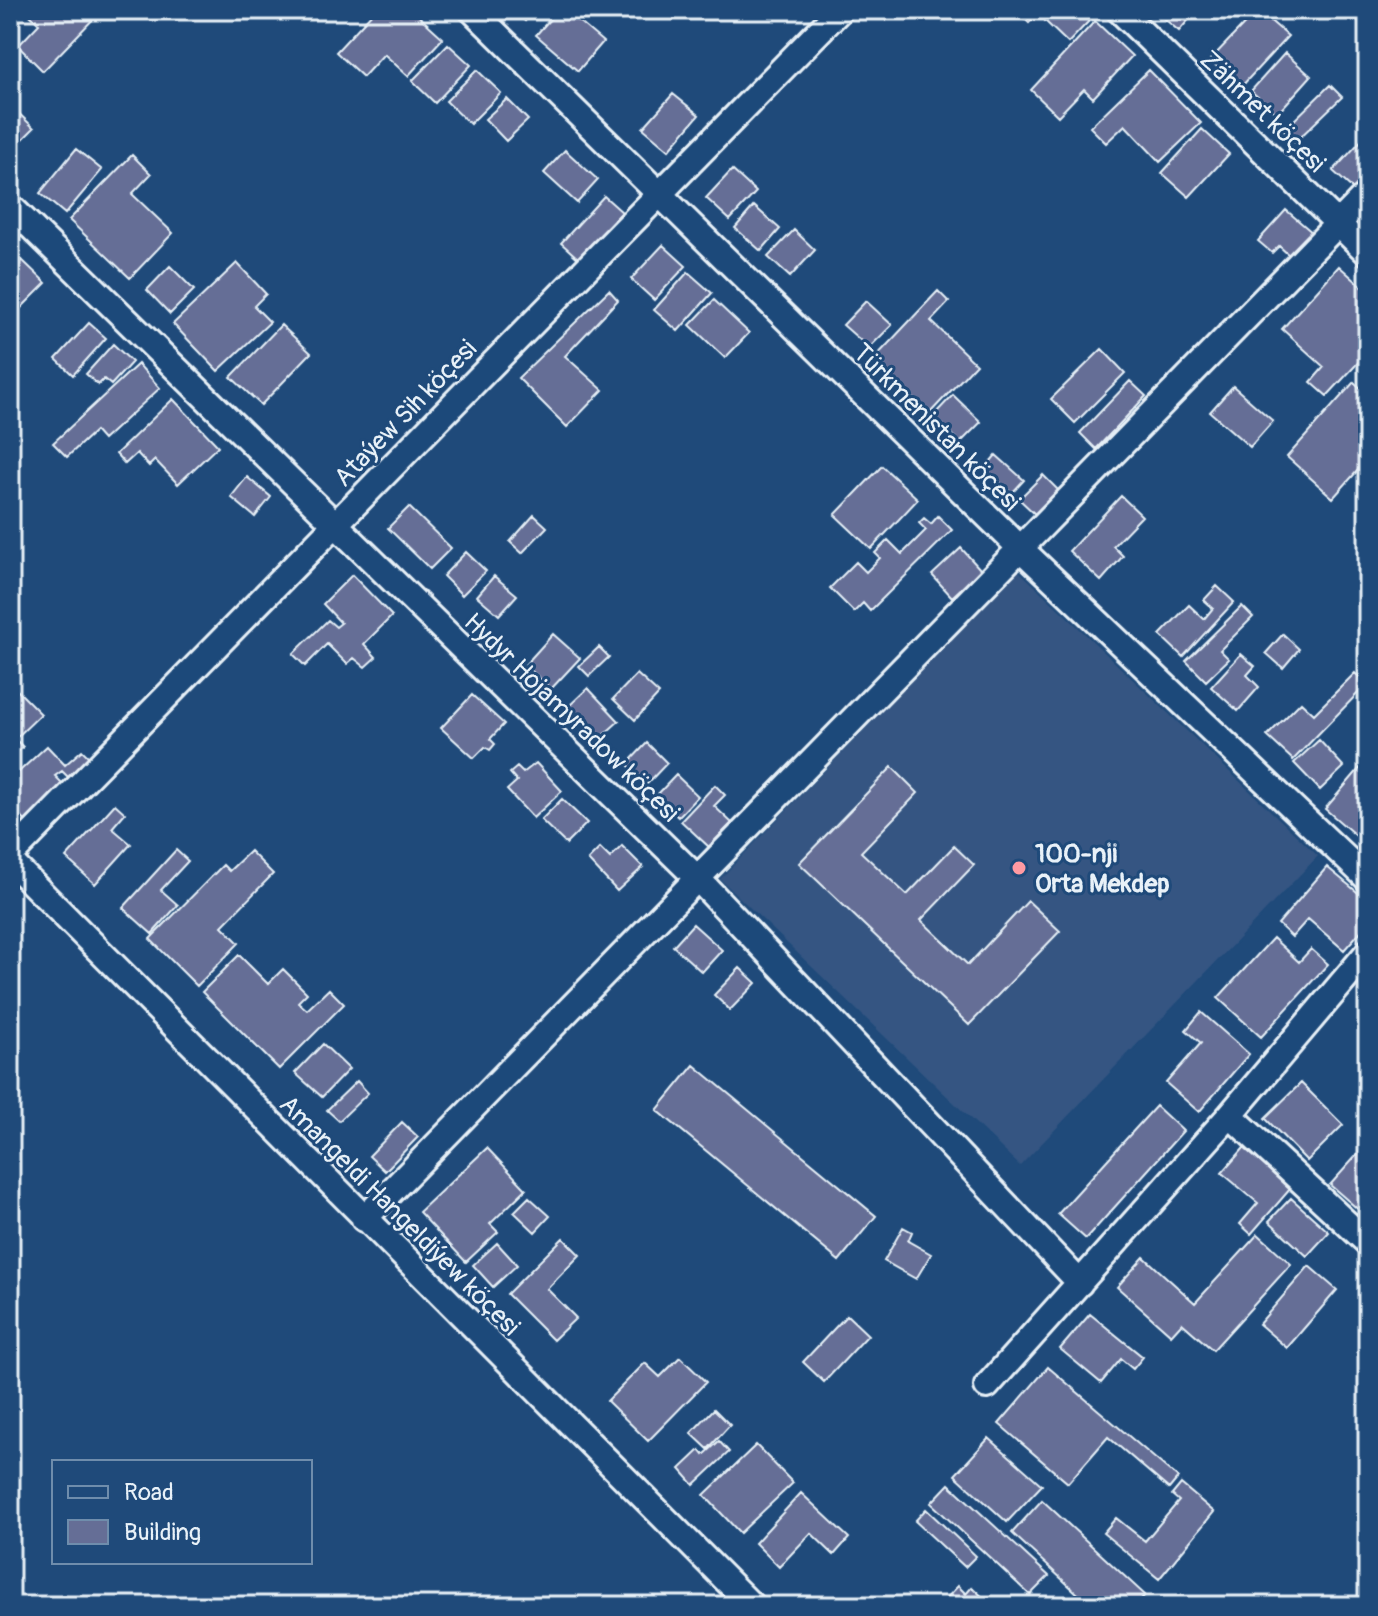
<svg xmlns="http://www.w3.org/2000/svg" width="1378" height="1616" font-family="Pangolin,sans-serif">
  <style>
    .built { fill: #345582 }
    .building { fill: #656e96; stroke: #e8f1f8; stroke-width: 2 }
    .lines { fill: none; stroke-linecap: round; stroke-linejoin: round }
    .minor-casing { stroke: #e8f1f8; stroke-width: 30 }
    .minor { stroke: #1f4a7a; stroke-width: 24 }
    .poi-dot { fill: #ff9aa2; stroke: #1f4a7a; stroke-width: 3 }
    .labels { text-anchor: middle; stroke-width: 6; stroke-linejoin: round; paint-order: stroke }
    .street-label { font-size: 26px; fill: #e8f1f8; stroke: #1f4a7a }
    .poi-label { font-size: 26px; font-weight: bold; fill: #e8f1f8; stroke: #1f4a7a; text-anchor: start }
  </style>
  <rect width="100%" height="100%" fill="#1f4a7a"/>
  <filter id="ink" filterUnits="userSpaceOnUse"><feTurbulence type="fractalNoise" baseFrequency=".0125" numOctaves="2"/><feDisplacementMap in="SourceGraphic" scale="16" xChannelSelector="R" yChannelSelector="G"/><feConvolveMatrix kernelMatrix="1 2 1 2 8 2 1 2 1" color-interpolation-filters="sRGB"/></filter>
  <g filter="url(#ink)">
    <path class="built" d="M1018,570L1318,856L1020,1166L720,879Z"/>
    <path class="building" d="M25,10H102L43,71L18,46L39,24Z
      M375,10H412L443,38L408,76L384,54L363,77L336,52Z
      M512,10H534L525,21Z
      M558,10H586L577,20L603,42L578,71L536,35Z
      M1016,10H1041L1029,23Z
      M1055,10H1077L1089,21L1068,43L1045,21Z
      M1154,10H1197L1179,31Z
      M1258,10L1288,36L1240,88L1210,60Z
      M1095,21L1132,56L1093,98L1084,89L1058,116L1031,90Z
      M448,44L471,65L435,103L412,81Z
      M1285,53L1311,76L1277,114L1251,91Z
      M477,70L501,93L470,124L446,101Z
      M1149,70L1201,123L1160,162L1125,125L1106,143L1090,127Z
      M1330,85L1342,97L1295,142L1284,130Z
      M673,94L699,115L669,150L643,128Z
      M507,99L528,120L506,141L485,119Z
      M10,105L34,128L10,152Z
      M1202,129L1229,154L1189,197L1162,173Z
      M1368,133V175L1354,190L1333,171Z
      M76,149L102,170L65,214L40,193Z
      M565,150L598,180L577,203L544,173Z
      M132,155L151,174L132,194L173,233L130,278L69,220Z
      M732,170L756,192L730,220L706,198Z
      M604,196L622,212L579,259L561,243Z
      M754,206L780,229L761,251L735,228Z
      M1286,210L1313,233L1291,257L1279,246L1272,253L1258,241Z
      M794,230L815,250L790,277L768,257Z
      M663,245L686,266L654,300L631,279Z
      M22,260L46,283L20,309L10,299V273Z
      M237,263L266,294L254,306L270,322L218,371L173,324Z
      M170,266L194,290L170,314L147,290Z
      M1339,266L1368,292V352L1327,396L1311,382L1324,367L1282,329Z
      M688,272L712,293L678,331L654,310Z
      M609,290L618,300L565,356L603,390L567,427L518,378Z
      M938,291L949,302L931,321L976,364L929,414L872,361Z
      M714,300L749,333L725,358L690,325Z
      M866,301L892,325L869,348L843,325Z
      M89,323L106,338L73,375L56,359Z
      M281,325L311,353L261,405L231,377Z
      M113,344L132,362L111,385L104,379L98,385L86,374Z
      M1102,349L1125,373L1075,423L1051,399Z
      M138,364L160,388L103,440L95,431L67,457L53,443Z
      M1130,381L1146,396L1096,449L1080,433Z
      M1354,382L1368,395V459L1333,498L1287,457Z
      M1233,386L1273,421L1250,447L1210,412Z
      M953,395L981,422L960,443L933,416Z
      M173,399L218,446L178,484L155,460L149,466L137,453L125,464L116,454Z
      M996,455L1024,480L1012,493L984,469Z
      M882,466L918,499L871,549L835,515Z
      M1043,475L1059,491L1036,515L1019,499Z
      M247,477L271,497L255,517L231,497Z
      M1121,496L1142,516L1113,546L1123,556L1101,581L1069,551Z
      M409,507L451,548L430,569L388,528Z
      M534,515L547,527L522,553L510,542Z
      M938,516L952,530L870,611L863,603L854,612L830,588L856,562L866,572L880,558L875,553L888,540L902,554L926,530L919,523L924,518L931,524Z
      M961,548L981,570L952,597L932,575Z
      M466,552L486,571L462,595L443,576Z
      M352,575L392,616L364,644L376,657L365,667L354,658L347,664L327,644L305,666L293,654L328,620L336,627L341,623L323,604Z
      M494,576L517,595L499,615L477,596Z
      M1217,586L1234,602L1183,657L1160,635L1189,605L1204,619L1213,608L1204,600Z
      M1242,606L1253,617L1220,650L1229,659L1206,681L1186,661Z
      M553,634L580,658L551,689L525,665Z
      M1283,634L1299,649L1283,668L1266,653Z
      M599,647L609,657L589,676L579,666Z
      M1241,654L1255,666L1247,675L1259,687L1238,711L1211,687Z
      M1355,673L1367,684L1293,760L1267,736L1301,702L1314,714Z
      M637,674L659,694L635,720L613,699Z
      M588,688L619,721L600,738L569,706Z
      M16,689L41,714L15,739L23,747L10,759V717L15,711L10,706V695Z
      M472,695L504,724L490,739L495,744L490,750L485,747L474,758L441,728Z
      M1319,740L1344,767L1320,790L1294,763Z
      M647,743L667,763L647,784L627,764Z
      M47,746L65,765L82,750L91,759L70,779L62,771L55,776L67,788L28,824L10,805V780Z
      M536,763L562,791L533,818L507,790L517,781L510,773L517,767L523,773Z
      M892,767L918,793L861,852L907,895L954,846L974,865L921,920L968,965L1028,901L1060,931L969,1025L799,863Z
      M1360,768L1368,775V846L1325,809Z
      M676,775L698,796L678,817L656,796Z
      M715,785L725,795L714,806L732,823L709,847L681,821Z
      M562,799L587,823L566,844L541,820Z
      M115,804L125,813L112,828L131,844L95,884L66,858Z
      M622,846L643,867L617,891L588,860L600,848L610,858Z
      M176,850L188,861L161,890L178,905L152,934L123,908Z
      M250,851L273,874L222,926L239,943L197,986L150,939L223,865L229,871Z
      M1327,867L1368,901V923L1344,950L1308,919L1292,937L1278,924Z
      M693,924L722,950L702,972L673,946Z
      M1273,938L1299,962L1311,949L1328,964L1261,1037L1218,998Z
      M239,955L268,984L283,969L307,993L298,1002L307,1010L329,989L344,1004L279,1069L202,992Z
      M740,968L756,983L730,1010L714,995Z
      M1201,1012L1249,1054L1199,1112L1166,1083L1201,1043L1186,1030Z
      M323,1044L349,1069L322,1097L295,1073Z
      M694,1065L876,1216L839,1261L657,1110Z
      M357,1081L368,1093L339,1121L327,1110Z
      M1301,1083L1343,1125L1307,1161L1265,1118Z
      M1156,1106L1183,1131L1086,1239L1058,1214Z
      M402,1122L418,1137L385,1171L369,1156Z
      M1365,1146L1368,1148V1218L1330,1185Z
      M487,1148L526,1189L490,1224L498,1232L466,1262L419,1212Z
      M1244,1148L1291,1188L1251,1234L1240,1224L1258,1203L1222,1173Z
      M529,1197L550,1216L535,1232L514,1212Z
      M1291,1198L1329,1232L1307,1256L1269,1221Z
      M903,1227L912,1232L908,1241L931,1254L916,1279L884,1261Z
      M1258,1234L1291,1264L1213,1350L1182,1323L1171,1335L1117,1287L1144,1257L1195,1303Z
      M563,1238L580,1255L547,1289L576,1318L553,1340L507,1294Z
      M497,1243L517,1265L493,1287L473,1265Z
      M1309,1266L1337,1290L1287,1348L1259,1324Z
      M1090,1314L1143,1357L1133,1369L1121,1359L1101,1383L1060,1349Z
      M847,1315L868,1335L824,1382L803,1362Z
      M680,1357L706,1382L648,1441L607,1401L645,1363L660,1377Z
      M1048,1367L1178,1478L1169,1489L1108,1437L1068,1483L999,1424Z
      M714,1409L730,1425L708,1449L691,1433Z
      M989,1438L1042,1485L1007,1522L955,1475Z
      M719,1441L729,1452L694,1485L680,1469L700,1450L704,1455Z
      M756,1445L793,1483L740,1533L704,1495Z
      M949,1484L1049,1576L1030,1595L931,1503Z
      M1181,1484L1214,1512L1159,1579L1103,1533L1116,1518L1145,1541L1179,1501L1172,1495Z
      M801,1493L849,1538L834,1555L811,1533L779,1567L755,1543Z
      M1042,1500L1145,1595L1135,1606H1091L1012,1533Z
      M926,1509L976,1556L965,1567L915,1521Z
      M958,1586L966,1594L972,1587L992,1606H944L942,1603Z"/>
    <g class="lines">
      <g class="minor-casing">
        <path id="minor" d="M472,10L1021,549L1368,879
          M1119,10L1368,253
          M10,206L699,880L1080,1283
          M10,856L840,10
          M10,861L752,1606
          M1230,1115L1368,1243
          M364,1219L1368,193
          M987,1386L1230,1115L1368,952"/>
      </g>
      <use href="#minor" class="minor"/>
    </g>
  </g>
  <circle class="poi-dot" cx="1019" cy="868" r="8"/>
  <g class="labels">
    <g class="street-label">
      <text transform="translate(1263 111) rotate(44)" y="9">Zähmet köçesi</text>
      <text transform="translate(405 413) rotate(-46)" y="9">Ataýew Sih köçesi</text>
      <text transform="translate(937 427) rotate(45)" y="9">Türkmenistan köçesi</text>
      <text transform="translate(572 717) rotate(44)" y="9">Hydyr Hojamyradow köçesi</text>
      <text transform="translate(400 1215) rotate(45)" y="9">Amangeldi Hangeldiýew köçesi</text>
    </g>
    <g class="poi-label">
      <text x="1035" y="862">100-nji<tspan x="1035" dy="30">Orta Mekdep</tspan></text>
    </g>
  </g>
  <rect width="1378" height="1616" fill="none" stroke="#1f4a7a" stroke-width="40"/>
  <rect x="20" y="20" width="1338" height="1576" fill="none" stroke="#e8f1f8" stroke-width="3" filter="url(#ink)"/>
  <rect x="52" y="1460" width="260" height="104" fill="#1f4a7a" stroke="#6f8dac" stroke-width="2"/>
  <rect x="68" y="1486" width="40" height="12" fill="#1f4a7a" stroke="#6f8dac" stroke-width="2"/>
  <text x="124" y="1500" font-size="24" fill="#e8f1f8">Road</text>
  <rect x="68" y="1520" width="40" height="24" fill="#656e96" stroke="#6f8dac" stroke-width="2"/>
  <text x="124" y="1540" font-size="24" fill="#e8f1f8">Building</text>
</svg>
